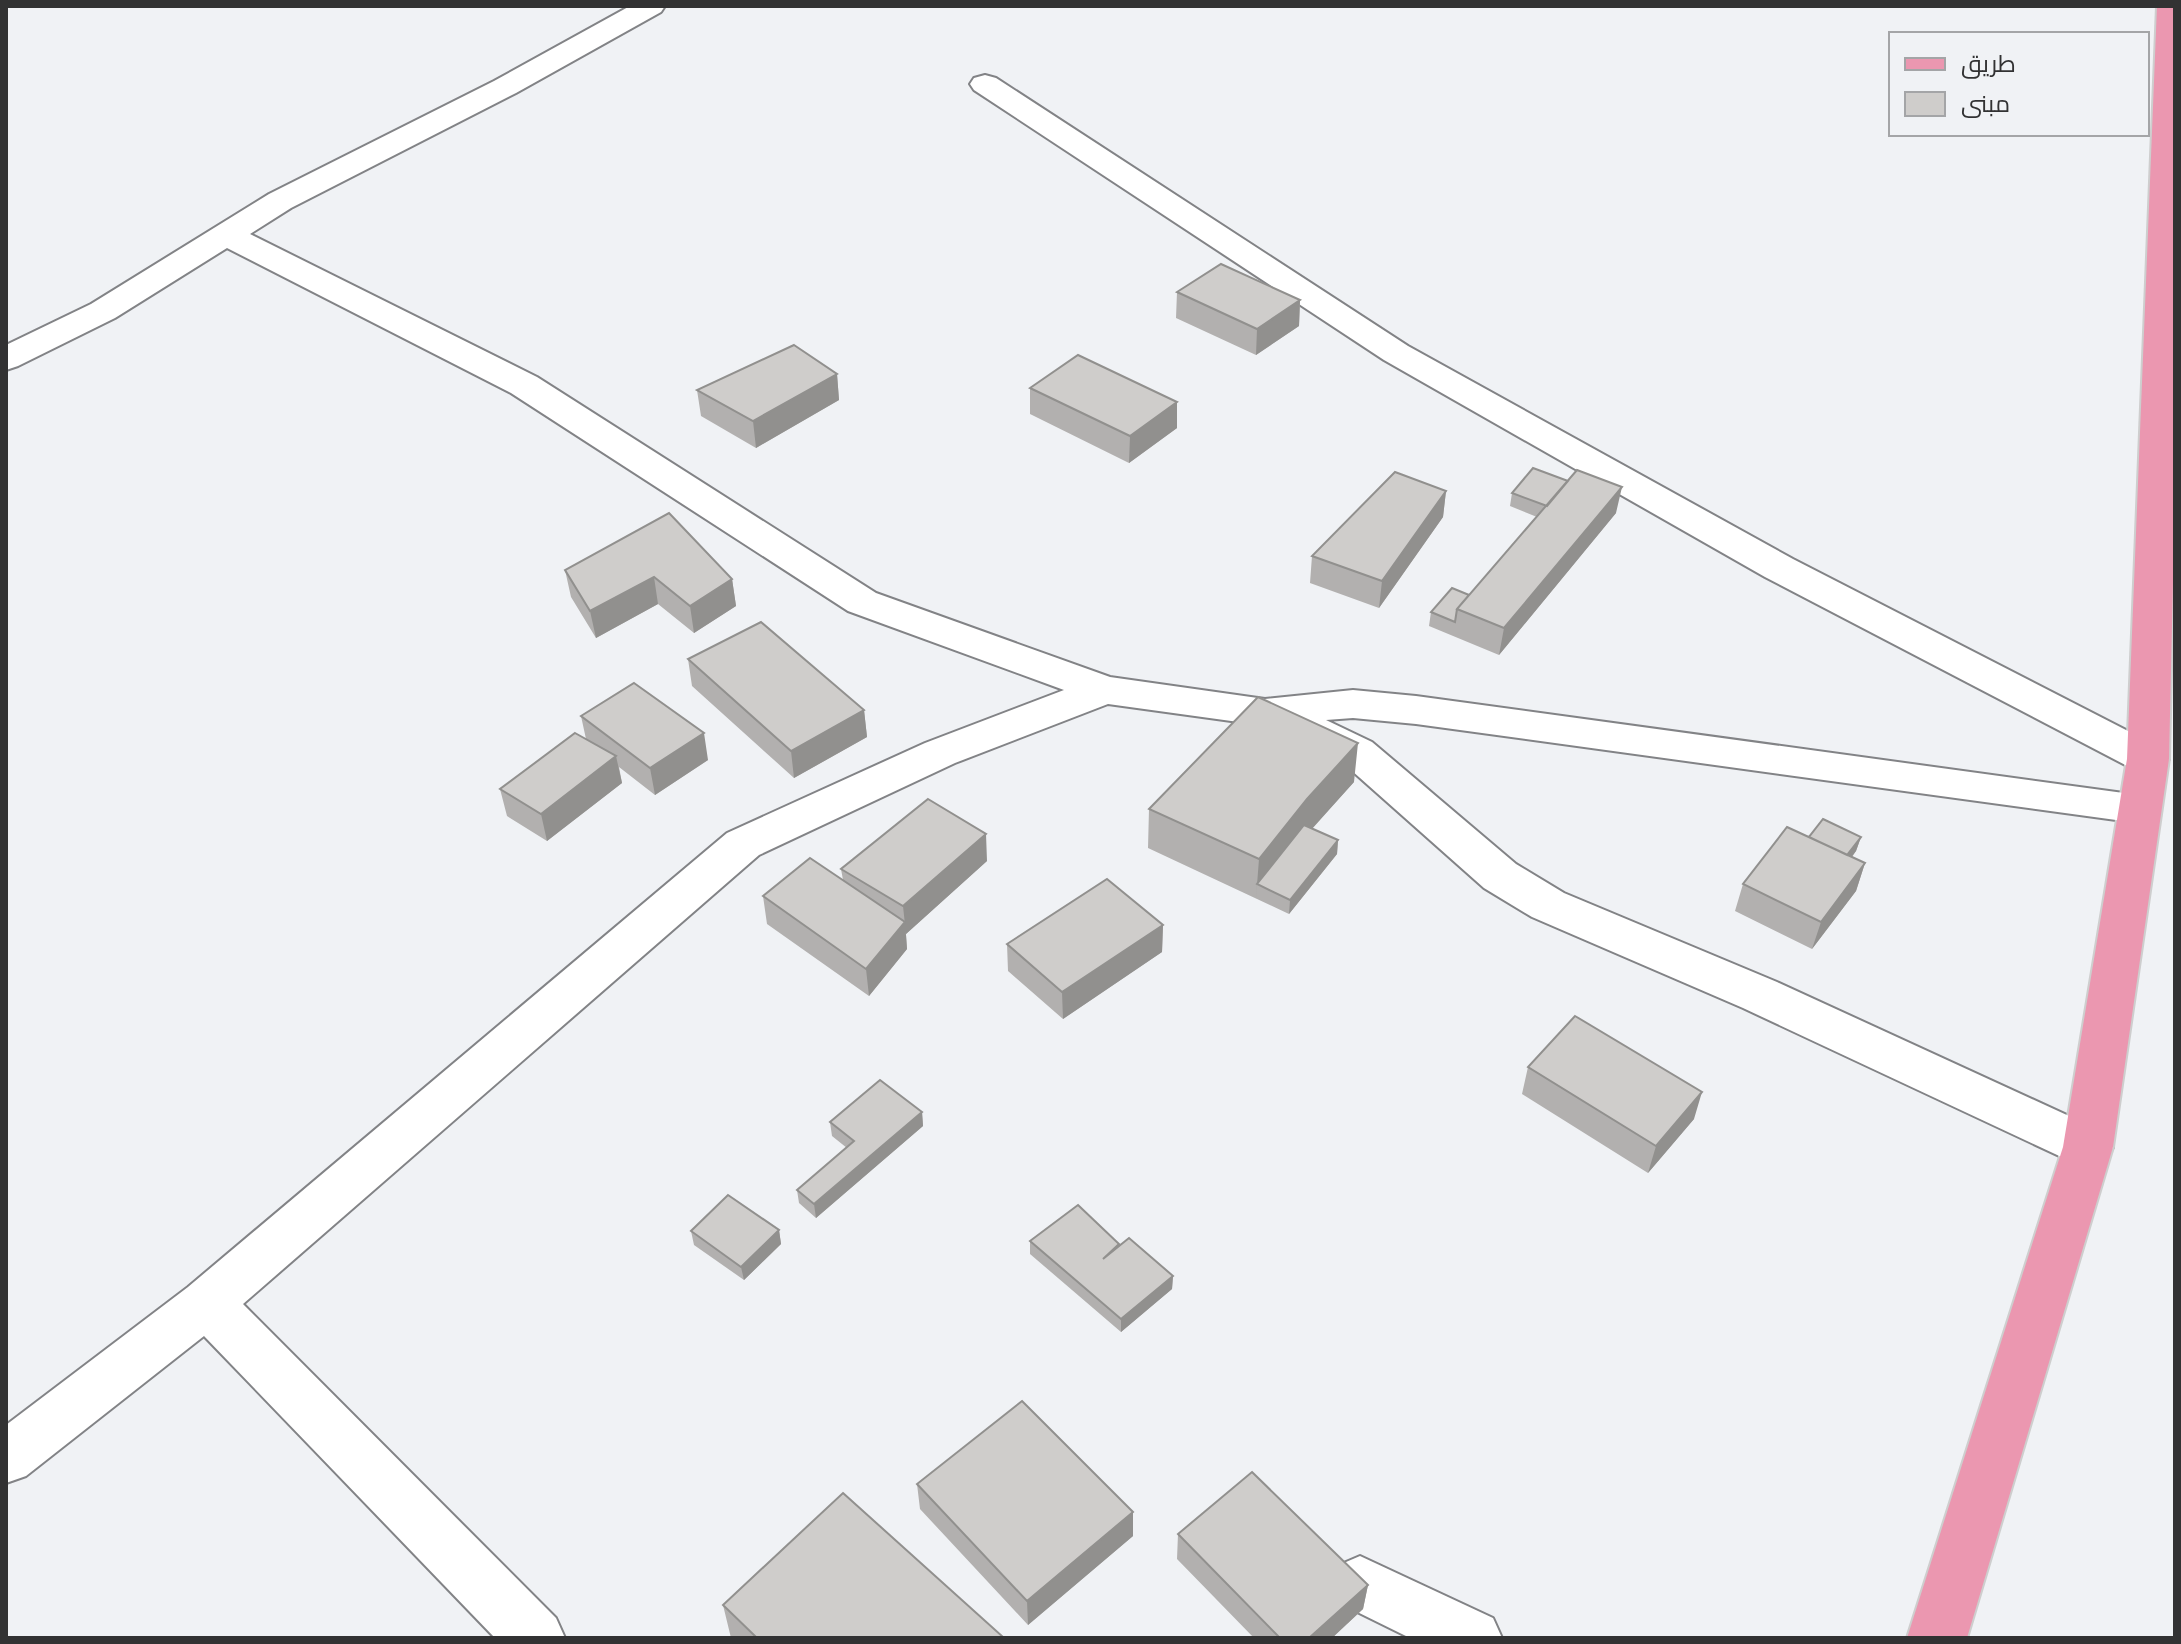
<svg xmlns="http://www.w3.org/2000/svg" width="2181" height="1644" font-family="Karla,Cairo,sans-serif">
  <style>
    .lines { fill: none; stroke-linecap: round; stroke-linejoin: round }
    .minor-casing { stroke: #828386; stroke-width: 4 }
    .major-casing { stroke: #cecece; stroke-width: 4 }
    .minor { fill: #fff; fill-rule: evenodd }
    .major { fill: #eb97b0; fill-rule: evenodd }
    .wall { fill: #b2b0af }
    .shaded-wall { fill: #91908e }
    .building { fill: #cfcdcb; stroke: #91908e; stroke-width: 2 }
  </style>
  <rect width="100%" height="100%" fill="#f0f2f5"/>
  <g class="lines">
    <g class="minor-casing">
      <path id="minor" d="M630,6H665L661,12L516,93L291,208L250,234L537,377L876,593L1110,677L1265,699L1353,690L1416,696L2153,797L2160,808L2153,819L2138,823L1416,724L1353,718L1326,720L1372,742L1516,864L1564,893L1777,982L2106,1133L2113,1147L2106,1161L2088,1167L2070,1161L1743,1008L1532,917L1484,888L1342,762L1296,740L1253,724L1108,704L955,763L759,855L243,1304L556,1618L565,1638H495L204,1336L26,1476L6,1483V1425L188,1287L727,833L925,743L1064,690L848,611L511,393L227,248L115,318L18,366L6,370V345L91,304L269,194L494,81Z
        M985,75L996,78L1408,346L1793,559L2163,749L2169,759L2163,769L2148,774L2133,769L1765,577L1384,360L974,90L970,84L974,78Z
        M1360,1556L1493,1618L1502,1638H1410L1339,1603L1331,1584L1339,1565Z"/>
    </g>
    <g class="major-casing">
      <path id="major" d="M2157,6H2175V492L2169,759L2113,1147L1967,1638H1907L2063,1147L2127,759Z"/>
    </g>
    <use href="#minor" class="minor"/>
    <use href="#major" class="major"/>
  </g>
  <path class="wall" d="M1177,292L1300,300L1299,326L1256,355L1176,318Z
    M837,374L839,400L756,448L701,416L697,390Z
    M1030,388L1177,402V428L1129,463L1030,414Z
    M1446,491L1443,517L1379,608L1310,583L1312,556Z
    M1512,493L1616,513L1499,655L1429,626L1431,612L1469,595L1537,517L1510,506Z
    M565,570L732,579L736,606L694,633L658,604L596,638L571,597Z
    M688,659L864,710L867,737L794,778L692,686Z
    M581,716L708,760L655,795L619,767L622,783L547,841L507,816L500,789L586,739Z
    M1354,782L1312,828L1338,840L1337,854L1289,914L1148,848L1149,809Z
    M1809,837H1861L1856,851L1852,857L1865,863L1856,891L1812,949L1735,911L1743,884Z
    M987,861L906,934L907,949L869,996L767,924L763,896L843,880L841,869Z
    M1163,925L1162,952L1063,1019L1008,971L1007,944Z
    M1528,1067L1694,1119L1648,1173L1522,1094Z
    M922,1112L923,1126L816,1218L799,1203L797,1190L847,1148L832,1136L830,1122Z
    M779,1230L781,1244L744,1280L694,1245L691,1231Z
    M1030,1241L1119,1244V1247L1173,1276L1172,1289L1121,1332L1030,1254Z
    M917,1484L1133,1512V1536L1028,1625L920,1509Z
    M1178,1534L1368,1585L1363,1609L1332,1638H1254L1177,1559Z
    M723,1605L1003,1638H731Z"/>
  <path class="shaded-wall" d="M1300,300L1299,326L1256,355L1257,329Z
    M837,374L839,400L756,448L753,421Z
    M1177,402V428L1129,463L1130,436Z
    M1622,487L1616,513L1499,655L1504,628Z
    M1446,491L1443,517L1379,608L1382,581Z
    M654,577L658,604L596,638L590,611Z
    M732,579L736,606L694,633L690,606Z
    M864,710L867,737L794,778L791,751Z
    M704,733L708,760L655,795L650,768Z
    M1358,743L1354,782L1303,839L1257,884L1256,898L1259,859L1307,799Z
    M616,756L622,783L547,841L541,814Z
    M986,834L987,861L906,934L903,906Z
    M1861,837L1856,851L1834,880L1839,867Z
    M1338,840L1337,854L1289,914L1290,900Z
    M1865,863L1856,891L1812,949L1821,922Z
    M905,922L907,949L869,996L866,969Z
    M1163,925L1162,952L1063,1019L1062,992Z
    M1702,1092L1694,1119L1648,1173L1656,1146Z
    M922,1112L923,1126L816,1218L814,1204Z
    M779,1230L781,1244L744,1280L741,1267Z
    M1173,1276L1172,1289L1121,1332V1319Z
    M1133,1512V1536L1028,1625L1027,1601Z
    M1368,1585L1363,1609L1332,1638H1309Z"/>
  <path class="building" d="M1221,264L1300,300L1257,329L1177,292Z
    M794,345L837,374L753,421L697,390Z
    M1078,355L1177,402L1130,436L1030,388Z
    M1533,468L1568,481L1547,506L1512,493Z
    M1577,470L1622,487L1504,628L1457,609Z
    M1395,472L1446,491L1382,581L1312,556Z
    M669,513L732,579L690,606L654,577L590,611L565,570Z
    M1452,588L1469,595L1457,609L1455,622L1431,612Z
    M761,622L864,710L791,751L688,659Z
    M634,683L704,733L650,768L581,716Z
    M1258,697L1358,743L1307,799L1259,859L1149,809Z
    M575,733L616,756L541,814L500,789Z
    M928,799L986,834L903,906L841,869Z
    M1823,819L1861,837L1847,855L1809,837Z
    M1304,825L1338,840L1290,900L1257,884Z
    M1787,827L1865,863L1821,922L1743,884Z
    M810,858L905,922L866,969L763,896Z
    M1107,879L1163,925L1062,992L1007,944Z
    M1575,1016L1702,1092L1656,1146L1528,1067Z
    M880,1080L922,1112L814,1204L797,1190L854,1141L830,1122Z
    M728,1195L779,1230L741,1267L691,1231Z
    M1078,1205L1119,1244L1103,1259L1129,1238L1173,1276L1121,1319L1030,1241Z
    M1022,1401L1133,1512L1027,1601L917,1484Z
    M1252,1472L1368,1585L1309,1638H1280L1178,1534Z
    M843,1493L1003,1637L1002,1638H757L723,1605Z"/>
  <rect width="2181" height="1644" fill="none" stroke="#323233" stroke-width="16"/>
  <rect x="1889" y="32" width="260" height="104" fill="#f0f2f5" stroke="#a4a5a7" stroke-width="2"/>
  <rect x="1905" y="58" width="40" height="12" fill="#eb97b0" stroke="#a4a5a7" stroke-width="2"/>
  <text x="1961" y="72" font-size="24" fill="#323233">طريق</text>
  <rect x="1905" y="92" width="40" height="24" fill="#cfcdcb" stroke="#a4a5a7" stroke-width="2"/>
  <text x="1961" y="112" font-size="24" fill="#323233">مبنى</text>
</svg>
